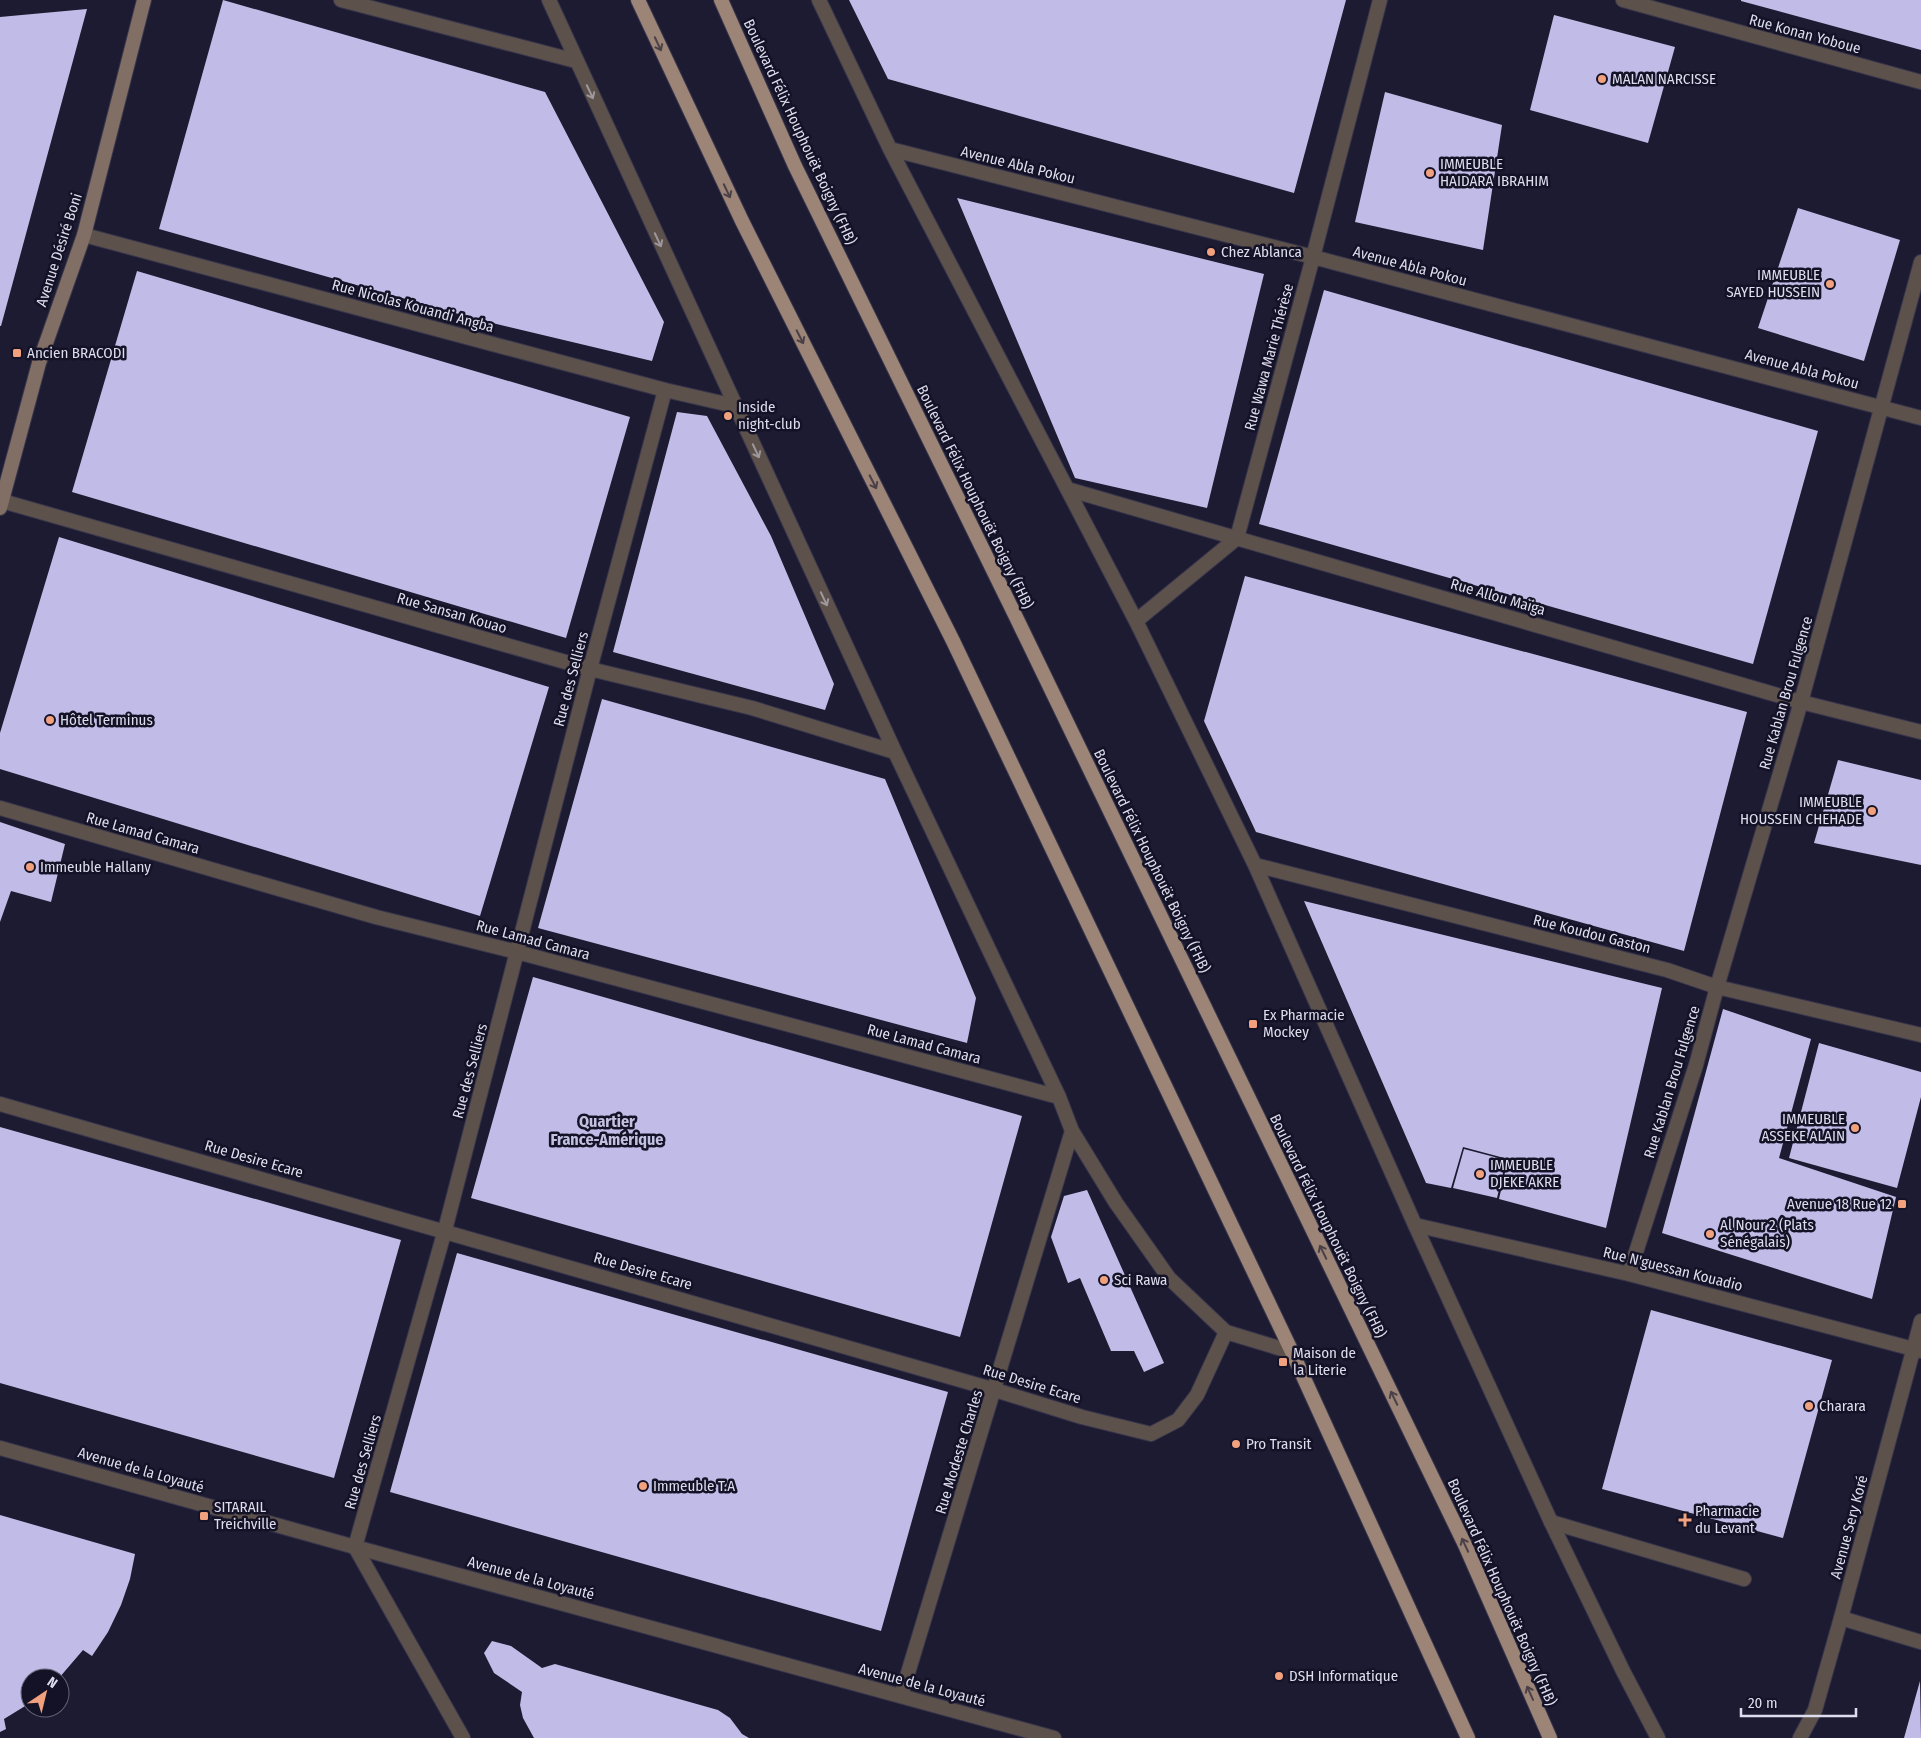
<svg xmlns="http://www.w3.org/2000/svg" width="1921" height="1738" font-family="'Fira Sans Condensed',sans-serif">
  <style>
    .building { fill: #c1bce7 }
    .lines { fill: none; stroke-linecap: round; stroke-linejoin: round }
    .service-casing { stroke: #38364c; stroke-width: 16 }
    .minor-casing { stroke: #38364c; stroke-width: 16 }
    .tertiary-casing { stroke: #38364c; stroke-width: 16 }
    .secondary-casing { stroke: #38364c; stroke-width: 16 }
    .primary-casing { stroke: #38364c; stroke-width: 16 }
    .service { stroke: #5d514b; stroke-width: 14 }
    .minor { stroke: #5d514b; stroke-width: 14 }
    .tertiary { stroke: #5d514b; stroke-width: 14 }
    .secondary { stroke: #816e64; stroke-width: 14 }
    .primary { stroke: #9c8477; stroke-width: 14 }
    .oneway { stroke: #4a4047 }
    .oneway2 { stroke: #9e979c }
    .poi-dot { fill: #f2a17e; stroke: #141227; stroke-width: 2 }
    .labels { text-anchor: middle; stroke-width: 5; stroke-linejoin: round; paint-order: stroke }
    .street-label { font-size: 15px; fill: #dedded; stroke: #141227 }
    .poi-label { font-size: 15px; fill: #dedded; stroke: #141227; text-anchor: start }
    .neighbourhood-label { font-size: 16px; font-weight: bold; fill: #c2c1e0; stroke: #141227 }
  </style>
  <rect width="100%" height="100%" fill="#1d1b32"/>
  <path class="building" d="M223,0L545,92L664,322L652,361L480,320L159,229Z
    M849,0H1346L1294,193L888,79Z
    M1741,0H1921V50L1741,1Z
    M87,9L1,326H0V17Z
    M1554,15L1675,47L1648,143L1530,110Z
    M1385,92L1502,125L1483,250L1355,222Z
    M957,198L1264,274L1207,508L1075,478Z
    M1798,208L1900,240L1864,361L1758,328Z
    M137,271L630,417L566,638L72,492Z
    M1324,290L1818,431L1753,664L1259,524Z
    M677,412L707,416L771,536L834,684L825,710L613,652Z
    M59,537L549,687L480,916L0,769V733Z
    M1245,576L1747,712L1684,951L1256,832L1204,721Z
    M602,699L885,779L976,998L967,1043L538,928Z
    M1838,760L1921,780V865L1814,843Z
    M0,822L65,844L51,902L11,891L0,922Z
    M1304,901L1662,988L1606,1228L1499,1199L1508,1159L1463,1147L1451,1188L1426,1183Z
    M533,977L1022,1116L960,1337L471,1198Z
    M1723,1009L1811,1039L1779,1158L1896,1197L1872,1299L1662,1233Z
    M1819,1043L1921,1072V1097L1897,1188L1789,1158Z
    M0,1127L401,1240L334,1478L0,1383Z
    M1464,1149L1506,1160L1497,1198L1453,1188Z
    M1087,1190L1164,1363L1144,1372L1134,1351H1111L1080,1278L1068,1283L1051,1237L1064,1196Z
    M457,1253L948,1392L881,1631L390,1492Z
    M1651,1310L1832,1360L1783,1538L1602,1489Z
    M0,1515L135,1554L130,1579L121,1605L108,1632L92,1656L83,1650L59,1678H30V1703L4,1719L6,1729L0,1732Z
    M492,1641L511,1646L542,1668L555,1664L718,1710L730,1718L742,1734L749,1738H534L523,1718L520,1705L522,1692L494,1673L484,1653Z
    M1920,1681L1921,1738H1904Z"/>
  <g class="lines">
    <g class="service-casing">
      <path id="service" d="M1551,1522L1744,1579"/>
    </g>
    <g class="minor-casing">
      <path id="minor" d="M341,0L576,61
        M549,0L895,752L1059,1097L1072,1131L1116,1203L1169,1278L1226,1332L1292,1352
        M819,0L890,149L1136,621L1255,865L1415,1225L1551,1522L1623,1671L1658,1738
        M1623,0L1921,82
        M890,149L1313,257L1921,418
        M84,235L665,390L735,406
        M1067,489L1801,702L1921,732
        M2,501L590,669L752,708L895,752
        M1136,621L1237,538L1313,257L1380,0
        M0,808L376,917L517,952L1059,1097
        M1255,865L1667,970L1717,987L1921,1035
        M0,1104L995,1390L1082,1417L1151,1434L1178,1420L1197,1395L1226,1332
        M1415,1225L1629,1274L1921,1351
        M1629,1274L1696,1065L1717,987L1801,702L1921,262
        M1841,1618L1921,1642
        M901,1696L1072,1131
        M463,1738L355,1547L445,1230L590,669L665,390"/>
    </g>
    <g class="tertiary-casing">
      <path id="tertiary" d="M0,1448L355,1547L1054,1738
        M1800,1738L1815,1710L1841,1618L1921,1321"/>
    </g>
    <g class="secondary-casing">
      <path id="secondary" d="M0,508L39,363L84,235L144,0"/>
    </g>
    <g class="primary-casing">
      <path id="primary" d="M638,0L742,221L953,641L1292,1352L1468,1738
        M721,0L795,166L1016,617L1465,1545L1550,1738"/>
    </g>
    <use href="#service" class="service"/>
    <use href="#minor" class="minor"/>
    <use href="#tertiary" class="tertiary"/>
    <use href="#secondary" class="secondary"/>
    <use href="#primary" class="primary"/>
  </g>
  <defs><path id="oneway-shaft" d="M-6 0H5M1.5-3L5.5 0L1.5 3" fill="none" stroke-width="1.6" stroke-linecap="round" stroke-linejoin="round" transform="scale(1.25)"/></defs>
  <g class="oneway">
    <use href="#oneway-shaft" transform="translate(658 44) rotate(65)"/>
    <use href="#oneway-shaft" transform="translate(727 191) rotate(65)"/>
    <use href="#oneway-shaft" transform="translate(800 337) rotate(63)"/>
    <use href="#oneway-shaft" transform="translate(873 482) rotate(63)"/>
    <use href="#oneway-shaft" transform="translate(1323 1252) rotate(-116)"/>
    <use href="#oneway-shaft" transform="translate(1394 1398) rotate(-116)"/>
    <use href="#oneway-shaft" transform="translate(1465 1545) rotate(-115)"/>
    <use href="#oneway-shaft" transform="translate(1530 1693) rotate(-114)"/>
  </g>
  <g class="oneway2">
    <use href="#oneway-shaft" transform="translate(590 92) rotate(65)"/>
    <use href="#oneway-shaft" transform="translate(658 240) rotate(65)"/>
    <use href="#oneway-shaft" transform="translate(756 451) rotate(65)"/>
    <use href="#oneway-shaft" transform="translate(824 599) rotate(65)"/>
  </g>
  <g class="poi-dot">
    <circle cx="1602" cy="79" r="5"/>
    <circle cx="1430" cy="173" r="5"/>
    <circle cx="1211" cy="252" r="5"/>
    <circle cx="1830" cy="284" r="5"/>
    <rect x="12" y="348" width="10" height="10" rx="2.5"/>
    <circle cx="728" cy="416" r="5"/>
    <circle cx="50" cy="720" r="5"/>
    <circle cx="1872" cy="811" r="5"/>
    <circle cx="30" cy="867" r="5"/>
    <rect x="1248" y="1019" width="10" height="10" rx="2.5"/>
    <circle cx="1855" cy="1128" r="5"/>
    <circle cx="1480" cy="1174" r="5"/>
    <rect x="1897" y="1199" width="10" height="10" rx="2.5"/>
    <circle cx="1710" cy="1234" r="5"/>
    <circle cx="1104" cy="1280" r="5"/>
    <rect x="1278" y="1357" width="10" height="10" rx="2.5"/>
    <circle cx="1809" cy="1406" r="5"/>
    <circle cx="1236" cy="1444" r="5"/>
    <circle cx="643" cy="1486" r="5"/>
    <rect x="199" y="1511" width="10" height="10" rx="2.5"/>
    <path d="M1682.5 1512.5h5v5h5v5h-5v5h-5v-5h-5v-5h5z"/>
    <circle cx="1279" cy="1676" r="5"/>
  </g>
  <g class="labels">
    <g class="street-label">
      <text transform="translate(1805 34) rotate(15)" y="5">Rue Konan Yoboue</text>
      <text transform="translate(800 132) rotate(65)" y="5">Boulevard Félix Houphouët Boigny (FHB)</text>
      <text transform="translate(1018 165) rotate(14)" y="5">Avenue Abla Pokou</text>
      <text transform="translate(59 250) rotate(-72)" y="5">Avenue Désiré Boni</text>
      <text transform="translate(1410 266) rotate(15)" y="5">Avenue Abla Pokou</text>
      <text transform="translate(413 306) rotate(15)" y="5">Rue Nicolas Kouandi Angba</text>
      <text transform="translate(1269 357) rotate(-75)" y="5">Rue Wawa Marie Thérèse</text>
      <text transform="translate(1802 369) rotate(15)" y="5">Avenue Abla Pokou</text>
      <text transform="translate(975 497) rotate(64)" y="5">Boulevard Félix Houphouët Boigny (FHB)</text>
      <text transform="translate(1498 597) rotate(16)" y="5">Rue Allou Maïga</text>
      <text transform="translate(452 613) rotate(16)" y="5">Rue Sansan Kouao</text>
      <text transform="translate(571 679) rotate(-75)" y="5">Rue des Selliers</text>
      <text transform="translate(1786 693) rotate(-74)" y="5">Rue Kablan Brou Fulgence</text>
      <text transform="translate(143 833) rotate(16)" y="5">Rue Lamad Camara</text>
      <text transform="translate(1152 861) rotate(64)" y="5">Boulevard Félix Houphouët Boigny (FHB)</text>
      <text transform="translate(1592 934) rotate(14)" y="5">Rue Koudou Gaston</text>
      <text transform="translate(533 940) rotate(15)" y="5">Rue Lamad Camara</text>
      <text transform="translate(924 1044) rotate(15)" y="5">Rue Lamad Camara</text>
      <text transform="translate(470 1071) rotate(-75)" y="5">Rue des Selliers</text>
      <text transform="translate(1672 1082) rotate(-73)" y="5">Rue Kablan Brou Fulgence</text>
      <text transform="translate(254 1159) rotate(16)" y="5">Rue Desire Ecare</text>
      <text transform="translate(1328 1226) rotate(64)" y="5">Boulevard Félix Houphouët Boigny (FHB)</text>
      <text transform="translate(1673 1269) rotate(14)" y="5">Rue N'guessan Kouadio</text>
      <text transform="translate(643 1271) rotate(16)" y="5">Rue Desire Ecare</text>
      <text transform="translate(1032 1384) rotate(17)" y="5">Rue Desire Ecare</text>
      <text transform="translate(959 1452) rotate(-73)" y="5">Rue Modeste Charles</text>
      <text transform="translate(363 1462) rotate(-74)" y="5">Rue des Selliers</text>
      <text transform="translate(141 1470) rotate(16)" y="5">Avenue de la Loyauté</text>
      <text transform="translate(1849 1527) rotate(-75)" y="5">Avenue Sery Koré</text>
      <text transform="translate(531 1578) rotate(15)" y="5">Avenue de la Loyauté</text>
      <text transform="translate(1502 1592) rotate(66)" y="5">Boulevard Félix Houphouët Boigny (FHB)</text>
      <text transform="translate(922 1685) rotate(15)" y="5">Avenue de la Loyauté</text>
    </g>
    <g class="poi-label">
      <text x="1612" y="84">MALAN NARCISSE</text>
      <text x="1440" y="169">IMMEUBLE<tspan x="1440" dy="17">HAIDARA IBRAHIM</tspan></text>
      <text x="1221" y="257">Chez Ablanca</text>
      <text x="1820" y="280" text-anchor="end">IMMEUBLE<tspan x="1820" dy="17">SAYED HUSSEIN</tspan></text>
      <text x="27" y="358">Ancien BRACODI</text>
      <text x="738" y="412">Inside<tspan x="738" dy="17">night-club</tspan></text>
      <text x="60" y="725">Hôtel Terminus</text>
      <text x="1862" y="807" text-anchor="end">IMMEUBLE<tspan x="1862" dy="17">HOUSSEIN CHEHADE</tspan></text>
      <text x="40" y="872">Immeuble Hallany</text>
      <text x="1263" y="1020">Ex Pharmacie<tspan x="1263" dy="17">Mockey</tspan></text>
      <text x="1845" y="1124" text-anchor="end">IMMEUBLE<tspan x="1845" dy="17">ASSEKE ALAIN</tspan></text>
      <text x="1490" y="1170">IMMEUBLE<tspan x="1490" dy="17">DJEKE AKRE</tspan></text>
      <text x="1892" y="1209" text-anchor="end">Avenue 18 Rue 12</text>
      <text x="1720" y="1230">Al Nour 2 (Plats<tspan x="1720" dy="17">Sénégalais)</tspan></text>
      <text x="1114" y="1285">Sci Rawa</text>
      <text x="1293" y="1358">Maison de<tspan x="1293" dy="17">la Literie</tspan></text>
      <text x="1819" y="1411">Charara</text>
      <text x="1246" y="1449">Pro Transit</text>
      <text x="653" y="1491">Immeuble T.A</text>
      <text x="214" y="1512">SITARAIL<tspan x="214" dy="17">Treichville</tspan></text>
      <text x="1695" y="1516">Pharmacie<tspan x="1695" dy="17">du Levant</tspan></text>
      <text x="1289" y="1681">DSH Informatique</text>
    </g>
    <g class="neighbourhood-label">
      <text x="607" y="1127">Quartier<tspan x="607" dy="18">France-Amérique</tspan></text>
    </g>
  </g>
  <g transform="translate(45 1693) rotate(35)"><circle r="24" fill="#141227" stroke="#656376"/>
  <path d="M0-4L9 19L0 12L-9 19Z" fill="#f2a17e"/>
  <text y="-8" font-size="14" font-weight="bold" text-anchor="middle" fill="#dedded">N</text>
  </g>
  <path d="M1741 1708v8h115v-8" fill="none" stroke="#dedded" stroke-width="2.5"/>
  <text x="1748" y="1708" font-size="15" fill="#dedded" stroke="#141227" stroke-width="4" paint-order="stroke">20 m</text>
</svg>
